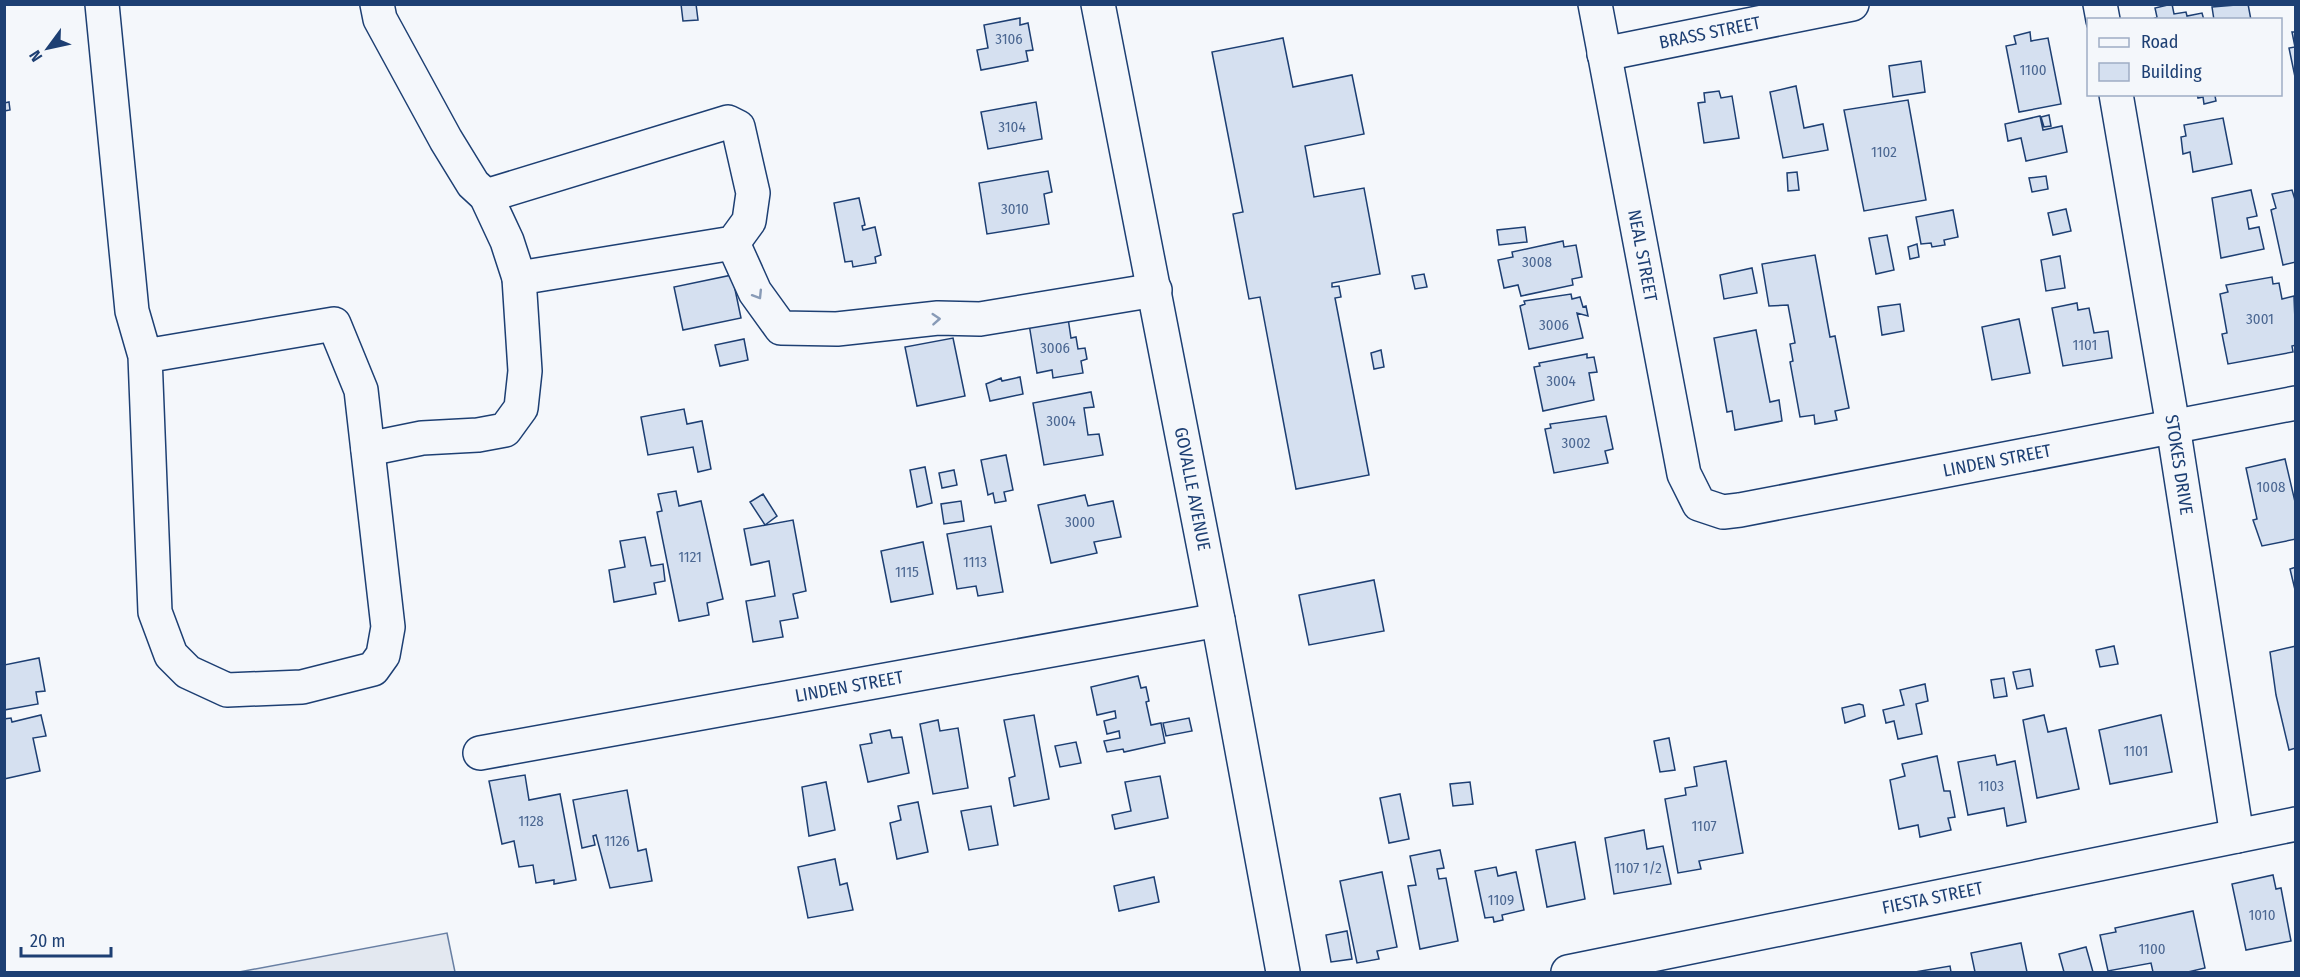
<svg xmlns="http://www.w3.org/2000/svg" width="2300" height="977" font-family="'Fira Sans Condensed',sans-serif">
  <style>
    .parking { fill: #e3e8f0; stroke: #687fa3; stroke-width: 1.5 }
    .building { fill: #d5e0f0; stroke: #1d3f73; stroke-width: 1.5 }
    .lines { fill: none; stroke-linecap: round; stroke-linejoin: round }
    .minor-casing { stroke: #1d3f73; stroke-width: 36 }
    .minor { stroke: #f4f7fb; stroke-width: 33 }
    .oneway { stroke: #889bb7 }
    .labels { text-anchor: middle; stroke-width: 4.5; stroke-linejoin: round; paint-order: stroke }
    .number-label { font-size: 15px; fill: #4b6792 }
    .street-label { font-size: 18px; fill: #1d3f73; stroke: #f4f7fb }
  </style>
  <rect width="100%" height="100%" fill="#f4f7fb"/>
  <path class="parking" d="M447,933L455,972H239Z"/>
  <path class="building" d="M681,4H696L698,20L683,21Z
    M2172,4L2174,14L2186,12L2187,16L2202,13L2204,20H2151L2157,17L2155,8Z
    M2248,4L2251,20H2214L2212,7Z
    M1020,18V25L1028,23L1033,50L1026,51L1028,61L981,70L977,50L988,48L984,25Z
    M2030,32L2031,41L2048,38L2061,104L2019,112L2006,46L2016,44L2014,36Z
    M2292,32H2296V77H2295L2289,48L2295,47Z
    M1283,38L1293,87L1352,75L1364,134L1305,146L1314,197L1364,188L1380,274L1332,283V287L1339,286L1341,297L1335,298L1369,475L1296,489L1260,297L1249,299L1233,214L1243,212L1212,52Z
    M1921,61L1925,92L1893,97L1889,66Z
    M1796,86L1804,128L1823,124L1828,150L1783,158L1770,92Z
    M1719,91L1721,98L1732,96L1739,138L1704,143L1698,103L1705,102L1704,93Z
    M2197,94H2219L2215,96L2216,101L2204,104L2203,97L2198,98Z
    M1908,100L1926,200L1864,211L1844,110Z
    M9,102L10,110L4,111V103Z
    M1036,102L1042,139L988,149L981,112Z
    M2049,115L2051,126L2044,127L2041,117Z
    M2040,116L2043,130L2062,126L2067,152L2026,161L2021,138L2008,141L2005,124Z
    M2223,118L2232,164L2193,172L2190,152L2183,154L2181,137L2186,136L2184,125Z
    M1048,171L1052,192L1044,194L1049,224L987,234L979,183Z
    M1797,172L1799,190L1788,191L1787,173Z
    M2046,176L2048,189L2032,192L2029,178Z
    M2251,190L2257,216L2247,218L2249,229L2259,227L2264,249L2221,258L2212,198Z
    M2292,190L2296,203V262L2283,265L2271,210L2276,208L2272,194Z
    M859,198L865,225L862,226L863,230L875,227L881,255L875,257L876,263L853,267L852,261L845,262L834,203Z
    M2066,209L2071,231L2053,235L2048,213Z
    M1953,210L1958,237L1944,240L1945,245L1932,247L1931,243L1921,244L1916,217Z
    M1525,227L1527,242L1499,245L1497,230Z
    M1887,235L1894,270L1876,274L1869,238Z
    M1563,241L1564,247L1576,245L1582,277L1572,279L1573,285L1521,296L1518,285L1504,288L1498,260L1513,257L1512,252Z
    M1917,244L1919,257L1910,259L1908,247Z
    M1815,255L1830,337L1835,336L1849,408L1835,411L1837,420L1815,424L1814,415L1800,417L1790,362L1793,361L1790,344L1795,343L1788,305L1769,306L1762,264Z
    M2060,256L2065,288L2046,291L2041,260Z
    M1752,268L1757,293L1724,299L1720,275Z
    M1424,274L1427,287L1415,289L1412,276Z
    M732,275L741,318L683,330L674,287Z
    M2272,277L2273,284L2279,283L2282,299L2294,296L2296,345L2292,346L2293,352L2228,364L2222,334L2227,333L2220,294L2228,292L2226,285Z
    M1571,294L1572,299L1580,297L1583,307L1586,306L1588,316L1577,313L1583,338L1529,349L1520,306L1525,304L1524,301Z
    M2077,303L2078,310L2089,308L2094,333L2108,331L2112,358L2063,366L2052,308Z
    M1900,304L1904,331L1882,335L1878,307Z
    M1068,318L1071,338L1076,337L1078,349L1085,348L1087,359L1081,361L1083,373L1053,378L1052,370L1037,373L1029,324Z
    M2019,319L2030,373L1992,380L1982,327Z
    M1756,330L1770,402L1779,400L1782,421L1735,430L1732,411L1727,412L1714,338Z
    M953,338L965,396L917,406L905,347Z
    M744,339L748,360L720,366L715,345Z
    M1381,350L1384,367L1374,369L1371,353Z
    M1587,354V358L1594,357L1597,372L1589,373L1594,400L1543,411L1534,367L1540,366L1539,363Z
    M1020,377L1023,394L990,401L986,384L1001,378L1002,381Z
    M1091,392L1094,407L1084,408L1088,435L1099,434L1103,455L1044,465L1033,403Z
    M684,409L687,424L702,421L711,469L698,472L693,447L648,455L641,417Z
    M1606,416L1613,449L1605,451L1608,463L1554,473L1545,429L1551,428L1550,424Z
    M1006,455L1013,490L1004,492L1006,501L995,503L993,493L988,495L981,460Z
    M2285,459L2296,506V539L2262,546L2253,520L2257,519L2246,468Z
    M925,467L932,503L917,507L910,470Z
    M954,470L957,485L942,488L939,473Z
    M676,491L679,506L701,501L723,599L707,603L709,615L679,621L657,512L662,511L658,494Z
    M763,494L777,516L765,525L750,502Z
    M1085,495L1088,506L1113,501L1121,537L1094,542L1097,553L1051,563L1038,505Z
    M961,501L964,521L944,524L941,504Z
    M793,520L806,591L793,594L798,618L780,621L783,637L753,642L746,601L775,596L769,561L751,565L744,529Z
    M991,526L1003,592L978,596L976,586L957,589L947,534Z
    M645,537L651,566L663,564L665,581L654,583L656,594L614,602L609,570L625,567L620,541Z
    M923,542L933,594L891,602L881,551Z
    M2296,567V594L2290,569Z
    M1374,580L1384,631L1309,645L1299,595Z
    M2114,646L2118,664L2100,667L2096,650Z
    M2296,646V748L2289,750L2276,695L2270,652Z
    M39,658L45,691L36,692L38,704L4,710V665Z
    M2030,669L2033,686L2017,689L2013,672Z
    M1138,676L1141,688L1146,687L1149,701L1146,702L1151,725L1161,723L1165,743L1124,752L1123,749L1107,752L1104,741L1120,738L1119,731L1107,734L1104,721L1116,718L1115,711L1097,715L1091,687Z
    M2004,678L2007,696L1994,698L1991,680Z
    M1925,684L1928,701L1916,704L1922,734L1898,739L1894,721L1886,723L1883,710L1904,705L1900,690Z
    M1859,704L1863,705L1865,716L1845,723L1842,708Z
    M41,715L46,736L33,738L40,771L4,779V719L11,718L12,722Z
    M1034,715L1049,799L1014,806L1009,778L1015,776L1004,720Z
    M2044,715L2048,732L2066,728L2079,789L2037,798L2023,720Z
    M2161,715L2172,772L2110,784L2099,730Z
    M1189,718L1192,731L1166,736L1163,723Z
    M938,720L940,731L958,728L968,788L933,794L920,724Z
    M890,730L892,738L902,737L909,773L868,782L860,745L872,743L870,734Z
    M1669,738L1675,770L1660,772L1654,741Z
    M1076,742L1081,763L1060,767L1055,746Z
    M1995,755L1997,765L2015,761L2026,822L2007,826L2004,808L1968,815L1958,762Z
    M1937,756L1944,791H1950L1955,817L1948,818L1951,830L1920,837L1918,825L1899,829L1890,780L1905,776L1902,764Z
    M1726,761L1743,853L1699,861L1701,869L1678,873L1665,799L1686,795L1685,788L1697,786L1694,767Z
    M525,775L529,800L560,794L576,880L554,884V880L536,883L533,865L519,867L514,841L502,844L489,781Z
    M1160,776L1168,818L1115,829L1112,815L1131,811L1125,782Z
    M826,782L835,830L809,836L802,787Z
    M1470,782L1473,804L1453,806L1450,784Z
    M627,790L638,851L646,849L652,881L610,888L596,835L593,836L595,845L582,848L573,800Z
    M1400,794L1409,839L1389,843L1380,798Z
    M918,802L928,852L897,859L890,823L901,820L898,806Z
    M991,806L998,845L969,850L961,811Z
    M1644,830L1647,849L1663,846L1671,884L1614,894L1605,838Z
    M1575,842L1585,899L1547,907L1536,850Z
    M1440,850L1444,868L1437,869L1439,879L1446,878L1458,941L1420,949L1408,886L1416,885L1410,856Z
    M835,859L840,885L847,883L853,910L808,918L798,867Z
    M1496,867L1498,876L1516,872L1524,910L1502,915L1503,920L1494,922L1493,917L1485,918L1475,871Z
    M1382,872L1397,947L1377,951L1379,959L1357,963L1340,881Z
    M2273,875L2276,889L2281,888L2291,941L2246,950L2232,884Z
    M1154,877L1159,902L1119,911L1114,886Z
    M2193,911L2205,968L2188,972H2153L2151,963L2108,971L2100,935L2116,932L2115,928Z
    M1347,931L1352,959L1331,962L1326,935Z
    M2021,943L2027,972H1975L1971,953Z
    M2086,947L2093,972H2064L2059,954Z
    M1950,966L1951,972H1915Z"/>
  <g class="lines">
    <g class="minor-casing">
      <g id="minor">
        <path d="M102,4L132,311L145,356L155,612L171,655L188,672L227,690L302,687L373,669L383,655L388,627L361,390L334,324L145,356"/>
        <path id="s1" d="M1098,4L1218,620L1283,972"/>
        <path id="s2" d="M1595,4L1684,474L1699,504L1723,512L1740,510L2296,403"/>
        <path d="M2100,4L2103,20"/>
        <path id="s3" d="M1604,54L1852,4"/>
        <path id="s4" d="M2116,94L2173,426L2237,836"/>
        <path d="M486,196L728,122L738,127L753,193L749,221L733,243L519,278"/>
        <path d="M733,243L755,292L781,328L837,329L938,318L980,319L1155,290"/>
        <path d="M368,449L422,438L478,435L505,430L521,408L525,371L519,278L507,241L486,196L473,184L446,140L380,19L377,4"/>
        <path id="s5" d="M480,753L1218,620"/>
        <path id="s6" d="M1568,972L2296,824"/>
      </g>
    </g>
    <use href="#minor" class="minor"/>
  </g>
  <defs><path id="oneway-chevron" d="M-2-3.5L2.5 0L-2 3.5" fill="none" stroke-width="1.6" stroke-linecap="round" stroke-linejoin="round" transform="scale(1.5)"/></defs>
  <g class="oneway">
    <use href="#oneway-chevron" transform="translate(758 295) rotate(58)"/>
    <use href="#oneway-chevron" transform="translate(936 319) rotate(-4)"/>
  </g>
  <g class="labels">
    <g class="number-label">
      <text x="1009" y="44">3106</text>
      <text x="2033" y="75">1100</text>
      <text x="1012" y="132">3104</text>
      <text x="1884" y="157">1102</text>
      <text x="1015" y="214">3010</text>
      <text x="1537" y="267">3008</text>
      <text x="2260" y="324">3001</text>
      <text x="1554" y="330">3006</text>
      <text x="2085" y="350">1101</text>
      <text x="1055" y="353">3006</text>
      <text x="1561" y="386">3004</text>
      <text x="1061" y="426">3004</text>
      <text x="1576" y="448">3002</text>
      <text x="2271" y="492">1008</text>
      <text x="1080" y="527">3000</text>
      <text x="690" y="562">1121</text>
      <text x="975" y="567">1113</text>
      <text x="907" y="577">1115</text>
      <text x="2136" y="756">1101</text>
      <text x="1991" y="791">1103</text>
      <text x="531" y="826">1128</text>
      <text x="1704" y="831">1107</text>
      <text x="617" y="846">1126</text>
      <text x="1638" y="873">1107 1/2</text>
      <text x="1501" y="905">1109</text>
      <text x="2262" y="920">1010</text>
      <text x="2152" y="954">1100</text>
    </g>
    <g class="street-label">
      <text dy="6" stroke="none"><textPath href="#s3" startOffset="108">BRASS STREET</textPath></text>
      <text dy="6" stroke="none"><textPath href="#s2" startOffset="256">NEAL STREET</textPath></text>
      <text dy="6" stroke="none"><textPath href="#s2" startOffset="816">LINDEN STREET</textPath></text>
      <text dy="6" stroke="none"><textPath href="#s4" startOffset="376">STOKES DRIVE</textPath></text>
      <text dy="6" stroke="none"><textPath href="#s1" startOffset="494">GOVALLE AVENUE</textPath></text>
      <text dy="6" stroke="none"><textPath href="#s5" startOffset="375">LINDEN STREET</textPath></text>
      <text dy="6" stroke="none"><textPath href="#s6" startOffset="372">FIESTA STREET</textPath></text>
    </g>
  </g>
  <rect width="2300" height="977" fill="none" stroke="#1d3f73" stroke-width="12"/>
  <rect x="2087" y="18" width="195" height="78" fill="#f4f7fb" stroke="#9eadc5" stroke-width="1.5"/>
  <rect x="2099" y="38" width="30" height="9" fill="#f4f7fb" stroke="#9eadc5" stroke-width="1.5"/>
  <text x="2141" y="48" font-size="18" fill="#1d3f73">Road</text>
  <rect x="2099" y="63" width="30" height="18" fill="#d5e0f0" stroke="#9eadc5" stroke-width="1.5"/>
  <text x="2141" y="78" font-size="18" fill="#1d3f73">Building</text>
  <g transform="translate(48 48) rotate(237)" stroke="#f4f7fb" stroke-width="4.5" paint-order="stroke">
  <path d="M0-4.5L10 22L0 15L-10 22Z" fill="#1d3f73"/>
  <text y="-9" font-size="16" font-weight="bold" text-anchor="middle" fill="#1d3f73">N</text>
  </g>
  <path d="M21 947v9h90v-9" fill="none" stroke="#1d3f73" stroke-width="3"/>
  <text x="30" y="947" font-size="18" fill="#1d3f73" stroke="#f4f7fb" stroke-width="4.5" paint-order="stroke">20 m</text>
</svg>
